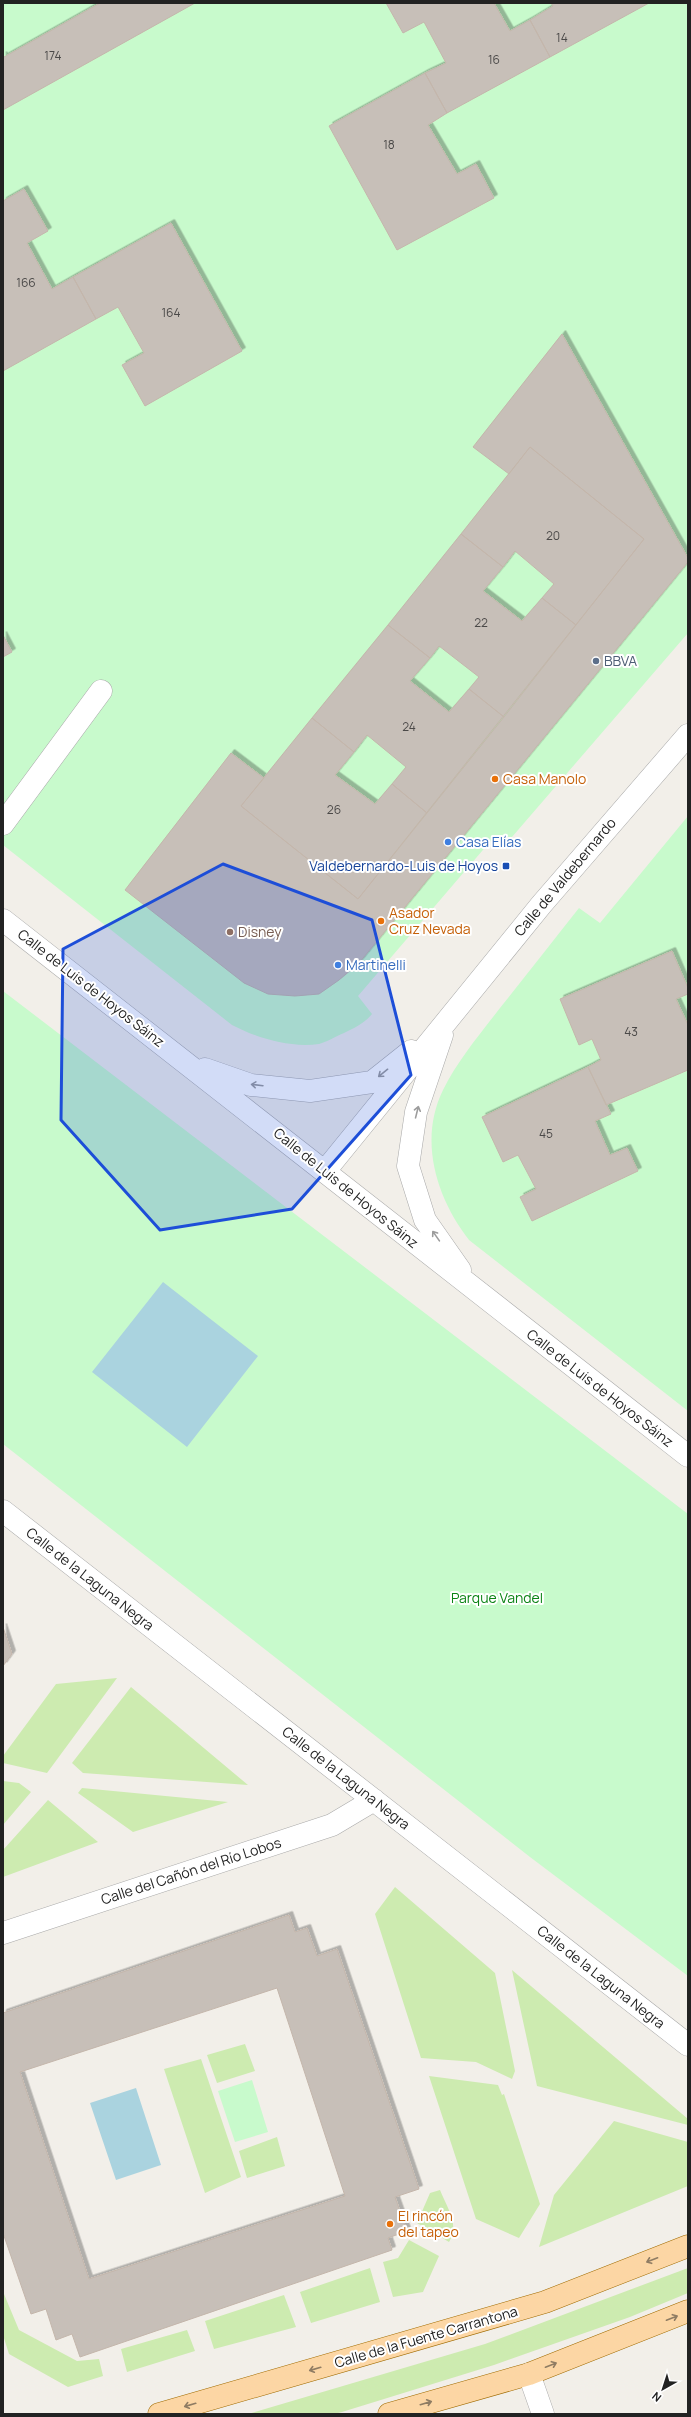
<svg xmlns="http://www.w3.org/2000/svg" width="691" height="2417" font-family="Manrope,sans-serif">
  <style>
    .grass { fill: #cdebb0 }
    .park { fill: #c8facc }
    .water { fill: #aad3df }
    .building { fill: #c7bfb8; stroke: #c4b6ab; fill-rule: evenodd; filter: url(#shadow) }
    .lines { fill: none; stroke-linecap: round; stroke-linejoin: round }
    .street-casing { stroke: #a9a9a9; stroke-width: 23 }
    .primary-casing { stroke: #a06b00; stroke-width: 23 }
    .street { stroke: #fff; stroke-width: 22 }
    .primary { stroke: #fcd6a4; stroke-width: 22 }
    .oneway { stroke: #9c9c9c }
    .oneway2 { stroke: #8f7c63 }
    .marked { fill: #1d4ed8; fill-opacity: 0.2; stroke: #1d4ed8; stroke-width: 3; stroke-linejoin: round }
    .service-dot { fill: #5c6f8a; stroke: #fff; stroke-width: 1.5 }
    .food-dot { fill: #e8710a; stroke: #fff; stroke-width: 1.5 }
    .shop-dot { fill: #3f7fe0; stroke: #fff; stroke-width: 1.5 }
    .transit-dot { fill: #1a4fb4; stroke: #fff; stroke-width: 1.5 }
    .education-dot { fill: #8d6e63; stroke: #fff; stroke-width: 1.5 }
    .labels { text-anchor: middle; stroke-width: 4; stroke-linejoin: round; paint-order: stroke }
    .number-label { font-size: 12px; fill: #4b4948 }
    .service-label { font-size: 14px; fill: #4e5e75; stroke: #fff; text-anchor: start }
    .food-label { font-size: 14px; fill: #c56008; stroke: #fff; text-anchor: start }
    .shop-label { font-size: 14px; fill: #366cbe; stroke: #fff; text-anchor: start }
    .transit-label { font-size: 14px; fill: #164399; stroke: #fff; text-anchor: end }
    .street-label { font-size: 14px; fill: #222; stroke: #fff }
    .education-label { font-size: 14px; fill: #785e54; stroke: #fff; text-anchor: start }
    .park-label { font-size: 14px; fill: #0c8416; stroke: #fff }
  </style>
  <defs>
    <filter id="shadow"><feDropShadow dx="3.5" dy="-3.5" stdDeviation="0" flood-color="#0004"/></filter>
  </defs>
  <rect width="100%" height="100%" fill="#f2efe9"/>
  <path class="grass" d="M117,1678L47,1773L3,1763V1756L56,1684Z
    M131,1687L248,1785L83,1773L72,1763Z
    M3,1781L19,1783L31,1792L3,1825Z
    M82,1788L228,1802L133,1832L78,1793Z
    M48,1800L98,1842L3,1877V1850Z
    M395,1887L495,1973L515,2071L512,2079L476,2062L421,2058L375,1914Z
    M512,1970L688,2119V2125L537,2086Z
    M245,2044L255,2071L217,2083L207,2055Z
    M201,2059L241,2177L205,2193L164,2069Z
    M429,2076L498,2085L502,2095L504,2094L540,2204L519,2238L476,2219Z
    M614,2121L688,2142V2186L539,2247L554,2195Z
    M277,2137L285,2166L247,2178L239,2151Z
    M440,2190C447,2208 460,2224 449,2242L417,2223L430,2193Z
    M409,2240L439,2256L423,2292L393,2297L383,2262L398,2258Z
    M370,2268L380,2302L311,2323L300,2292Z
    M688,2268V2293L630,2317L494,2365L342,2412L334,2414H248L485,2344Z
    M4,2294L19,2330L77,2361L99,2359L103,2376L68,2387L9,2354L3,2335Z
    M284,2295L296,2327L214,2349L205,2321Z
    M187,2330L195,2351L127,2372L121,2349Z"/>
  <path class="park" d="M3,3H688V633L512,837H494L358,996L372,1014C365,1023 354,1028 344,1033C336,1036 327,1042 319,1044C289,1048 257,1038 232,1025L3,845Z
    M688,816V1411L469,1240C437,1199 418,1141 443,1090C458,1060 480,1034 500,1008C527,974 553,941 579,908L600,923Z
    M3,991L688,1514V1976L530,1857L3,1444Z
    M252,2080L268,2132L235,2142L218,2091Z"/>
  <path class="water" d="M163,1282L258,1356L187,1447L92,1372Z
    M136,2088L161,2165L116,2180L90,2103Z"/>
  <path class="building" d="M100,3H195L3,110V55L4,57Z
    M386,3H494L510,31L530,20L550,57L447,113L425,73L446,63L424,22L403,33Z
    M551,3H649L550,57L530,20L553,6Z
    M425,73L447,113L428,125L457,174L476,164L494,198L397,250L329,126Z
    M24,189L48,231L27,243L52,289L73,277L96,319L3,371V201Z
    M171,223L242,351L145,406L122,365L144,353L118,307L96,319L73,277Z
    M562,334L688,558V562L359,963L339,980L319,994L295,996L268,994L244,983L125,890L231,753L264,778L241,806L358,899L644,539L530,447L509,474L473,447Z
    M530,447L644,539L576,625L542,598L554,584L515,551L503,567L461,534Z
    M461,534L503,567L483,591L522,621L542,598L576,625L504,717L469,689L479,677L439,646L430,658L388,625Z
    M388,625L430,658L410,681L449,712L469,689L504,717L427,813L392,784L406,767L367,735L354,752L312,718Z
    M3,635L12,652L3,657Z
    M312,718L354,752L335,775L375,804L392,784L427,813L358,899L241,806Z
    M672,951L688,988V994L676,999L688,1025V1070L606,1105L588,1067L601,1060L592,1039L579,1045L560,999Z
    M588,1067L611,1114L595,1121L610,1155L627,1148L638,1171L532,1221L520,1197L536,1189L518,1155L503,1162L482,1117Z
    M3,1627L12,1654L3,1666Z
    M289,1915L295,1932L307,1928L317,1956L337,1949L419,2189L395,2197L407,2231L388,2238L392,2250L80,2357L72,2334L56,2340L46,2309L31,2314L3,2233V2013ZM277,1988L345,2196L89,2279L20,2072Z"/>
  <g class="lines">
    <g class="street-casing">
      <path id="street" d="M3,824L101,691
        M3,920L688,1456
        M442,1035L416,1112L408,1166L425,1220L460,1270
        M205,1069L251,1085L310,1091L372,1082L411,1051
        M325,1171L541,905L688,735
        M3,1511L688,2045
        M3,1933L332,1825L374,1800
        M529,2374L543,2414"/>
    </g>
    <g class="primary-casing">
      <path id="primary" d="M159,2414L545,2302L688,2246
        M389,2414L529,2374L688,2311"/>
    </g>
    <use href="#street" class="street"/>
    <use href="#primary" class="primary"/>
  </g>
  <defs><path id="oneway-shaft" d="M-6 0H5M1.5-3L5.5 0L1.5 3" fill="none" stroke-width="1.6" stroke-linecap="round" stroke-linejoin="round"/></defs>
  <g class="oneway">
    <use href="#oneway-shaft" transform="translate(383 1073) rotate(141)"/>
    <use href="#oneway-shaft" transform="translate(257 1085) rotate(-173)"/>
    <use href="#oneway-shaft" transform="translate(417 1112) rotate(-76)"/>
    <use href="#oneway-shaft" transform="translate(436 1236) rotate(-125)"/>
  </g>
  <g class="oneway2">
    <use href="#oneway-shaft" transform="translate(652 2260) rotate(159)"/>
    <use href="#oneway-shaft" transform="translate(672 2318) rotate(-21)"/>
    <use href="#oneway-shaft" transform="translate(551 2365) rotate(-21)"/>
    <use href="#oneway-shaft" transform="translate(315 2369) rotate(164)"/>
    <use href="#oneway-shaft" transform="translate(426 2403) rotate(-16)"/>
    <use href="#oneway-shaft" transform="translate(190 2405) rotate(164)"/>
  </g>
  <path class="marked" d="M223,864L372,920L411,1075L292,1209L160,1230L61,1120L63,949Z"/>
  <circle class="service-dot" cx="596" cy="661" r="4"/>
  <g class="food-dot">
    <circle cx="495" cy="779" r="4"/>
    <circle cx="381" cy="921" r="4"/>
    <circle cx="390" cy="2224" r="4"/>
  </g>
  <g class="shop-dot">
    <circle cx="448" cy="842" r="4"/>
    <circle cx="338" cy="965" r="4"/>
  </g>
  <rect class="transit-dot" x="502" y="862" width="8" height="8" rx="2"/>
  <circle class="education-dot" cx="230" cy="932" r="4"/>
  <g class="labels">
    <g class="number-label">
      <text x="562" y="42">14</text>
      <text x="53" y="60">174</text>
      <text x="494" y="64">16</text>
      <text x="389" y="149">18</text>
      <text x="26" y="287">166</text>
      <text x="171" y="317">164</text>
      <text x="553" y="540">20</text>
      <text x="481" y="627">22</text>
      <text x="409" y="731">24</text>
      <text x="334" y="814">26</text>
      <text x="631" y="1036">43</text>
      <text x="546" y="1138">45</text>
    </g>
    <g class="service-label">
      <text x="604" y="666">BBVA</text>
    </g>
    <g class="food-label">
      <text x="503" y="784">Casa Manolo</text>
      <text x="389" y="918">Asador<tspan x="389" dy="16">Cruz Nevada</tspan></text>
      <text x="398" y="2221">El rincón<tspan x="398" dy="16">del tapeo</tspan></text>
    </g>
    <g class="shop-label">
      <text x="456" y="847">Casa Elías</text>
      <text x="346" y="970">Martinelli</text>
    </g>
    <g class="transit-label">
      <text x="498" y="871">Valdebernardo-Luis de Hoyos</text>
    </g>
    <g class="street-label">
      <text transform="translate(565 877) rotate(-50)" y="5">Calle de Valdebernardo</text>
      <text transform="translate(91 988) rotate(38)" y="5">Calle de Luis de Hoyos Sáinz</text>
      <text transform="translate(346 1188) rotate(39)" y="5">Calle de Luis de Hoyos Sáinz</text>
      <text transform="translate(600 1388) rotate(38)" y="5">Calle de Luis de Hoyos Sáinz</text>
      <text transform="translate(90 1579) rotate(38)" y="5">Calle de la Laguna Negra</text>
      <text transform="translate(346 1778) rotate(38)" y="5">Calle de la Laguna Negra</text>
      <text transform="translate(191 1871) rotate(-18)" y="5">Calle del Cañón del Río Lobos</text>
      <text transform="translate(601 1977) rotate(38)" y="5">Calle de la Laguna Negra</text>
      <text transform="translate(426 2337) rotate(-16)" y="5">Calle de la Fuente Carrantona</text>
    </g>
    <g class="education-label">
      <text x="238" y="937">Disney</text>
    </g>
    <g class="park-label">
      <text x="497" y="1603">Parque Vandel</text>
    </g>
  </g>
  <rect width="691" height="2417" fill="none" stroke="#222222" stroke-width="8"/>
  <g transform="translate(663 2389) rotate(219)" stroke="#ffffff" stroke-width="3" paint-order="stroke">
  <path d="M0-3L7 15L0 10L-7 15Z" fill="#222222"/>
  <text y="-6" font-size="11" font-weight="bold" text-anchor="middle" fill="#222222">N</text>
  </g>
</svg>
